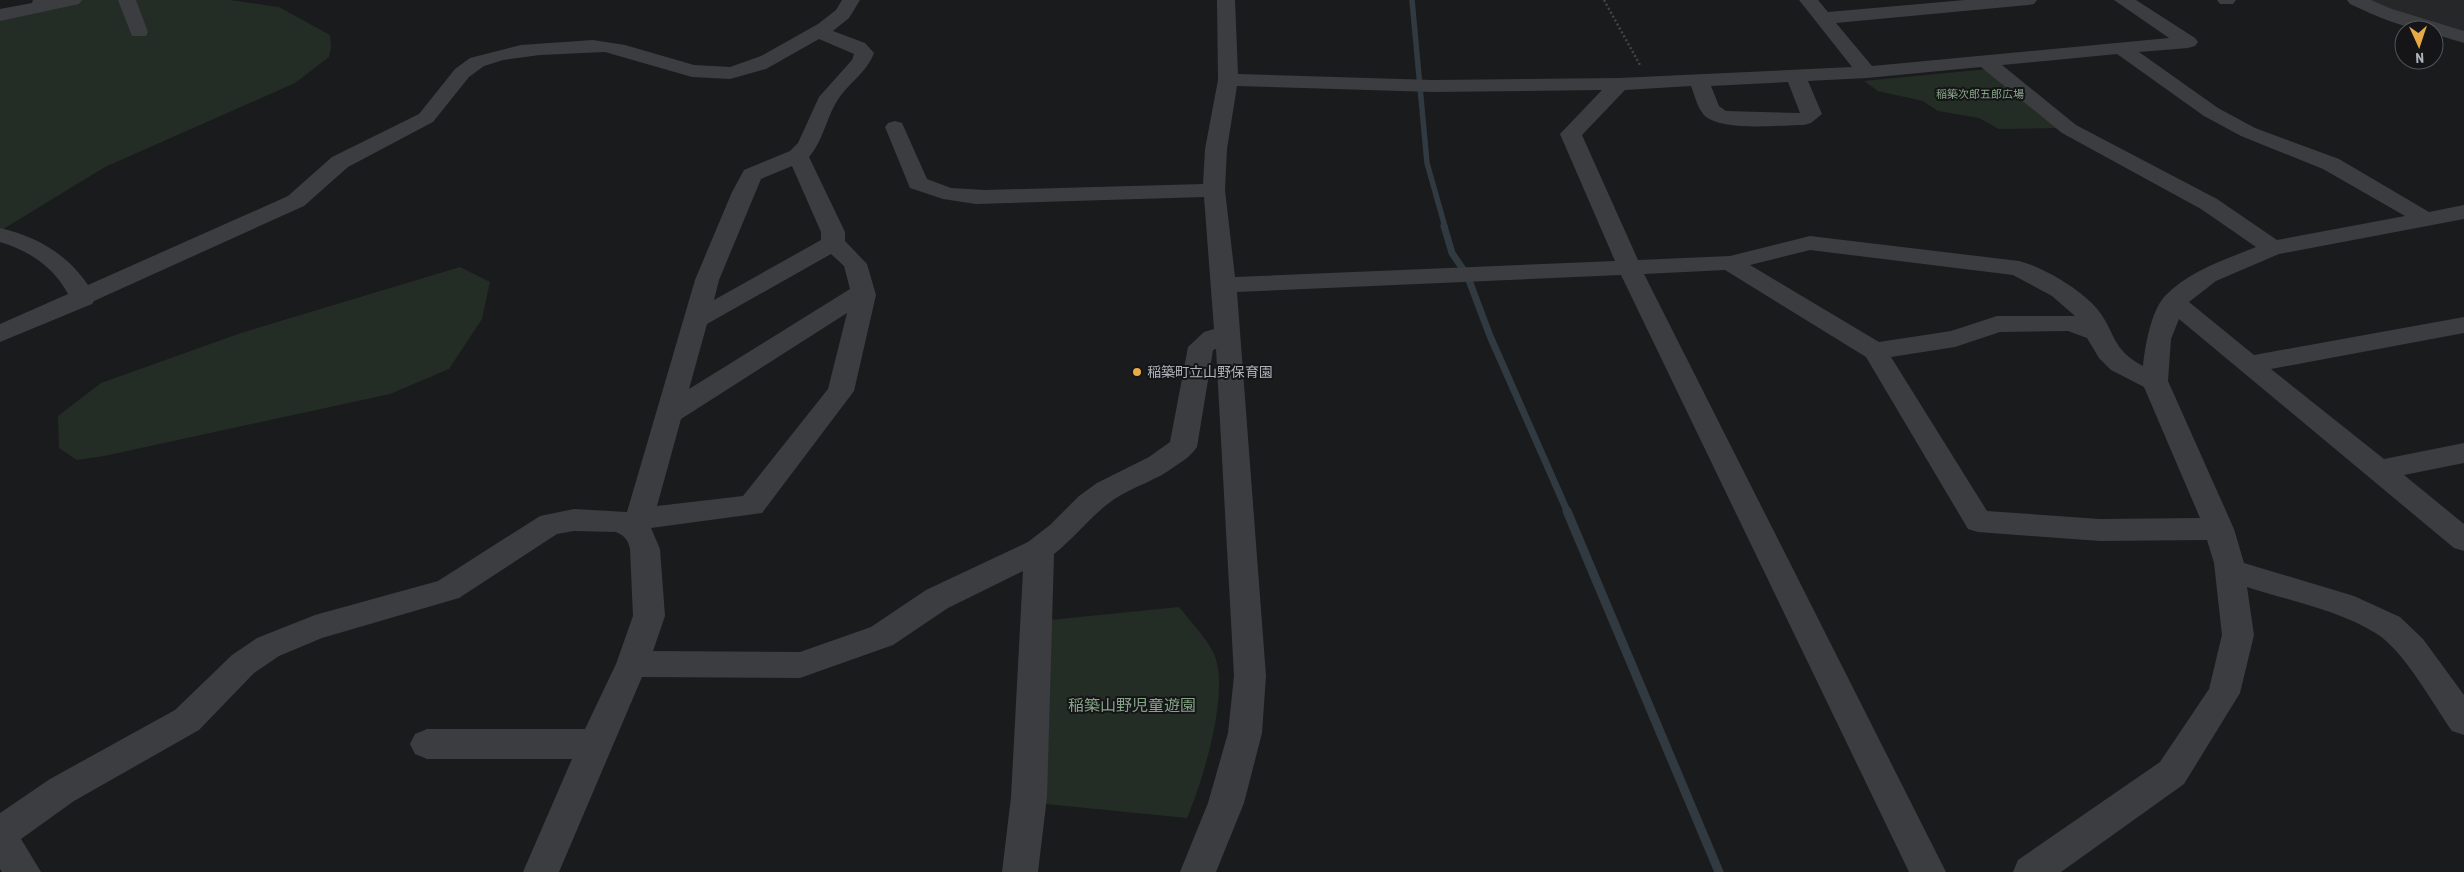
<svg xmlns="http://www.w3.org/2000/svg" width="2464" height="872" font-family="'Roboto Condensed','Noto Sans JP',sans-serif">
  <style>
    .built { fill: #262729 }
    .green { fill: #242d25 }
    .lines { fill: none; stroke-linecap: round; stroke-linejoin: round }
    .stream-far2 { stroke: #313a40; stroke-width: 5.5 }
    .stream-far1 { stroke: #313a40; stroke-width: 7 }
    .stream { stroke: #313a40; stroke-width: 9 }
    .path { stroke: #424448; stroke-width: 2.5; stroke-dasharray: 2 2.5; stroke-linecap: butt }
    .minor { fill: #3c3d41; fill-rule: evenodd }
    .poi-dot { fill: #e8aa47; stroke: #151518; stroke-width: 2 }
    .labels { text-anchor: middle; stroke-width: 4; stroke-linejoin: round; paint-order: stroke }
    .far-park-label { font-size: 11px; fill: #86a587; stroke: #151518 }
    .poi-label { font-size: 14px; fill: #aeb3bb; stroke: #151518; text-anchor: start }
    .near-park-label { font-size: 16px; fill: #86a587; stroke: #151518 }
  </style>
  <rect width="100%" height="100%" fill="#1a1b1d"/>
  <path class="built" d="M2366,0H2464V33L2389,10Z"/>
  <path class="green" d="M77,0H230L279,7L330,35L331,47L329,57L295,83L105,167L0,231V19Z
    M1988,69L2057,128L1999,129L1979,118L1938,111L1923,101L1878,91L1864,81Z
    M460,267L490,282L482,319L449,369L390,394L104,456L77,460L59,448L58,416L101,383L241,333Z
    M1179,607C1190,621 1205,636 1213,652C1232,688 1202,783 1187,818L1046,804L1050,620Z"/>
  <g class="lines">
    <path class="stream-far2" d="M1412,0L1427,163L1445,227"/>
    <path class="stream-far1" d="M1444,226L1452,253L1467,275L1490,336L1568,513"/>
    <path class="stream" d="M1567,511L1719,872"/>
    <path class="path" d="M1604,0L1640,65"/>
    <path class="minor" d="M33,0H82L79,4L0,21V9L32,3Z
      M118,0H136L148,32L146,36H132Z
      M842,0H860L849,18L833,31L865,43L874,53C867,72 850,82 839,98C826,117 824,140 809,157L845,232V241L867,264L876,295L854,391L762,513L651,528L660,549L665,616L653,651L800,652L871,627L926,590L1028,542L1050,525L1079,496L1097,483L1149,457L1170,442L1188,347L1204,332L1214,329L1204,197L976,204L943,199L910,188L885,127L888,123L895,121L902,123L927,179L951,188L985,190L1203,184L1205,149L1218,80L1217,0H1235L1238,74L1433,80L1619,78L1852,67L1799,0H1818L1828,12L1965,0H2037L2034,4L2028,5L1836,23L1872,66L2169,38L2114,0H2136L2195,38L2198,42L2195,46L2188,48L2139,52L2218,108L2255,128L2339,159L2429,212L2464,205V219L2279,254L2216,281L2189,302L2254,355L2464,317V333L2271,369L2384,459L2464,443V463L2404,475L2464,524V551L2454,548L2179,319L2171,339L2168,381L2234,529L2244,563L2354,596L2400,617L2423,639L2464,695V735L2452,731C2433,704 2404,651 2377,634C2339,610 2290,601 2247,587L2254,635L2240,693L2184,784L2061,872H2013L2018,860L2160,762L2209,689L2222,635L2214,563L2207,540L2100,541L1978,532L1968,529L1866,357L1725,270L1644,274L1946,872H1909L1621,275L1237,292L1266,676L1262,733L1244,803L1216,872H1180L1208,803L1228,733L1234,676L1216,349L1213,350L1197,447C1191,456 1183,461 1174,467C1157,480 1135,486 1116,498C1093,513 1076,537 1054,554L1047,797L1038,872H1002L1011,797L1023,571L948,608L893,645L800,678L642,677L559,872H523L572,759H427L415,754L410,744L415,734L427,729H585L616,664L633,616L630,549C628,540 625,536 616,532L574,531L557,534L459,598L322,638L279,656L254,673L199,730L74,801L21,839L41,872H2L0,869V813L50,779L175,710L232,655L257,638L315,615L438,581L540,516L574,509L627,512L695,280L732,192L744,170L790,151L798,143L819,97L852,60L854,54L819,39L766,69L730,79L692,77L605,52L540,55L503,60L484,66L469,77L433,122L348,167L304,206L94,301L92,304L0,342V324L68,294C54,267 28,250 0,242V228C37,237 66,253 88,285L288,196L332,157L419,114L455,69L470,58L521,45L593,40L625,45L694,65L730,67L761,56L818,24L836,10ZM2117,54L2204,116L2241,136L2323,169L2405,216L2277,240L2217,199L2076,125L2002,65ZM1981,67L2062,133L2201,209L2256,247C2224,260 2189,271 2165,296C2151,311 2145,346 2143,366C2111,349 2116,333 2098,310C2082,290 2043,267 2019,261L1810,236L1730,256L1638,260L1582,135L1625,90L1691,86C1695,96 1697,107 1704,115C1721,132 1781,125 1804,125L1811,123L1822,114L1808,81L1867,78ZM1788,82L1800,113L1726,111L1719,106L1711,86ZM1237,86L1433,92L1602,90L1560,134L1615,261L1235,277L1225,190L1227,149ZM792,166L821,232V240L714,300L719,280L761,179ZM1810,250L2013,275L2052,296L2075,316H1997L1951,331L1879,342L1750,265ZM831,254L844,266L850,289L689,389L707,324ZM847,313L828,389L743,496L657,506L681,419ZM2068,331L2087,338L2099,358L2111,370L2144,387L2200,518L2100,519L1987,511L1891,357L1955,347L2000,332Z
      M2217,0H2236L2233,4H2220Z
      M2347,0H2371L2392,9L2464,31V43L2434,34V30C2405,30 2376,16 2350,4Z"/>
  </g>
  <circle class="poi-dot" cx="1137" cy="372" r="5"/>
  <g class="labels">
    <g class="far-park-label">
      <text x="1980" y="98">稲築次郎五郎広場</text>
    </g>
    <g class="poi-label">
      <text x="1147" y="377">稲築町立山野保育園</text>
    </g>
    <g class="near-park-label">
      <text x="1132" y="711">稲築山野児童遊園</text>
    </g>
  </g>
  <g transform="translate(2419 45) rotate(177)"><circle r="24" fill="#151518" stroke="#525459"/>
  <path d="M0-4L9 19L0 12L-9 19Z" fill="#e8aa47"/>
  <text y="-8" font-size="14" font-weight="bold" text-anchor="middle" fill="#aeb3bb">N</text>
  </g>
</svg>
